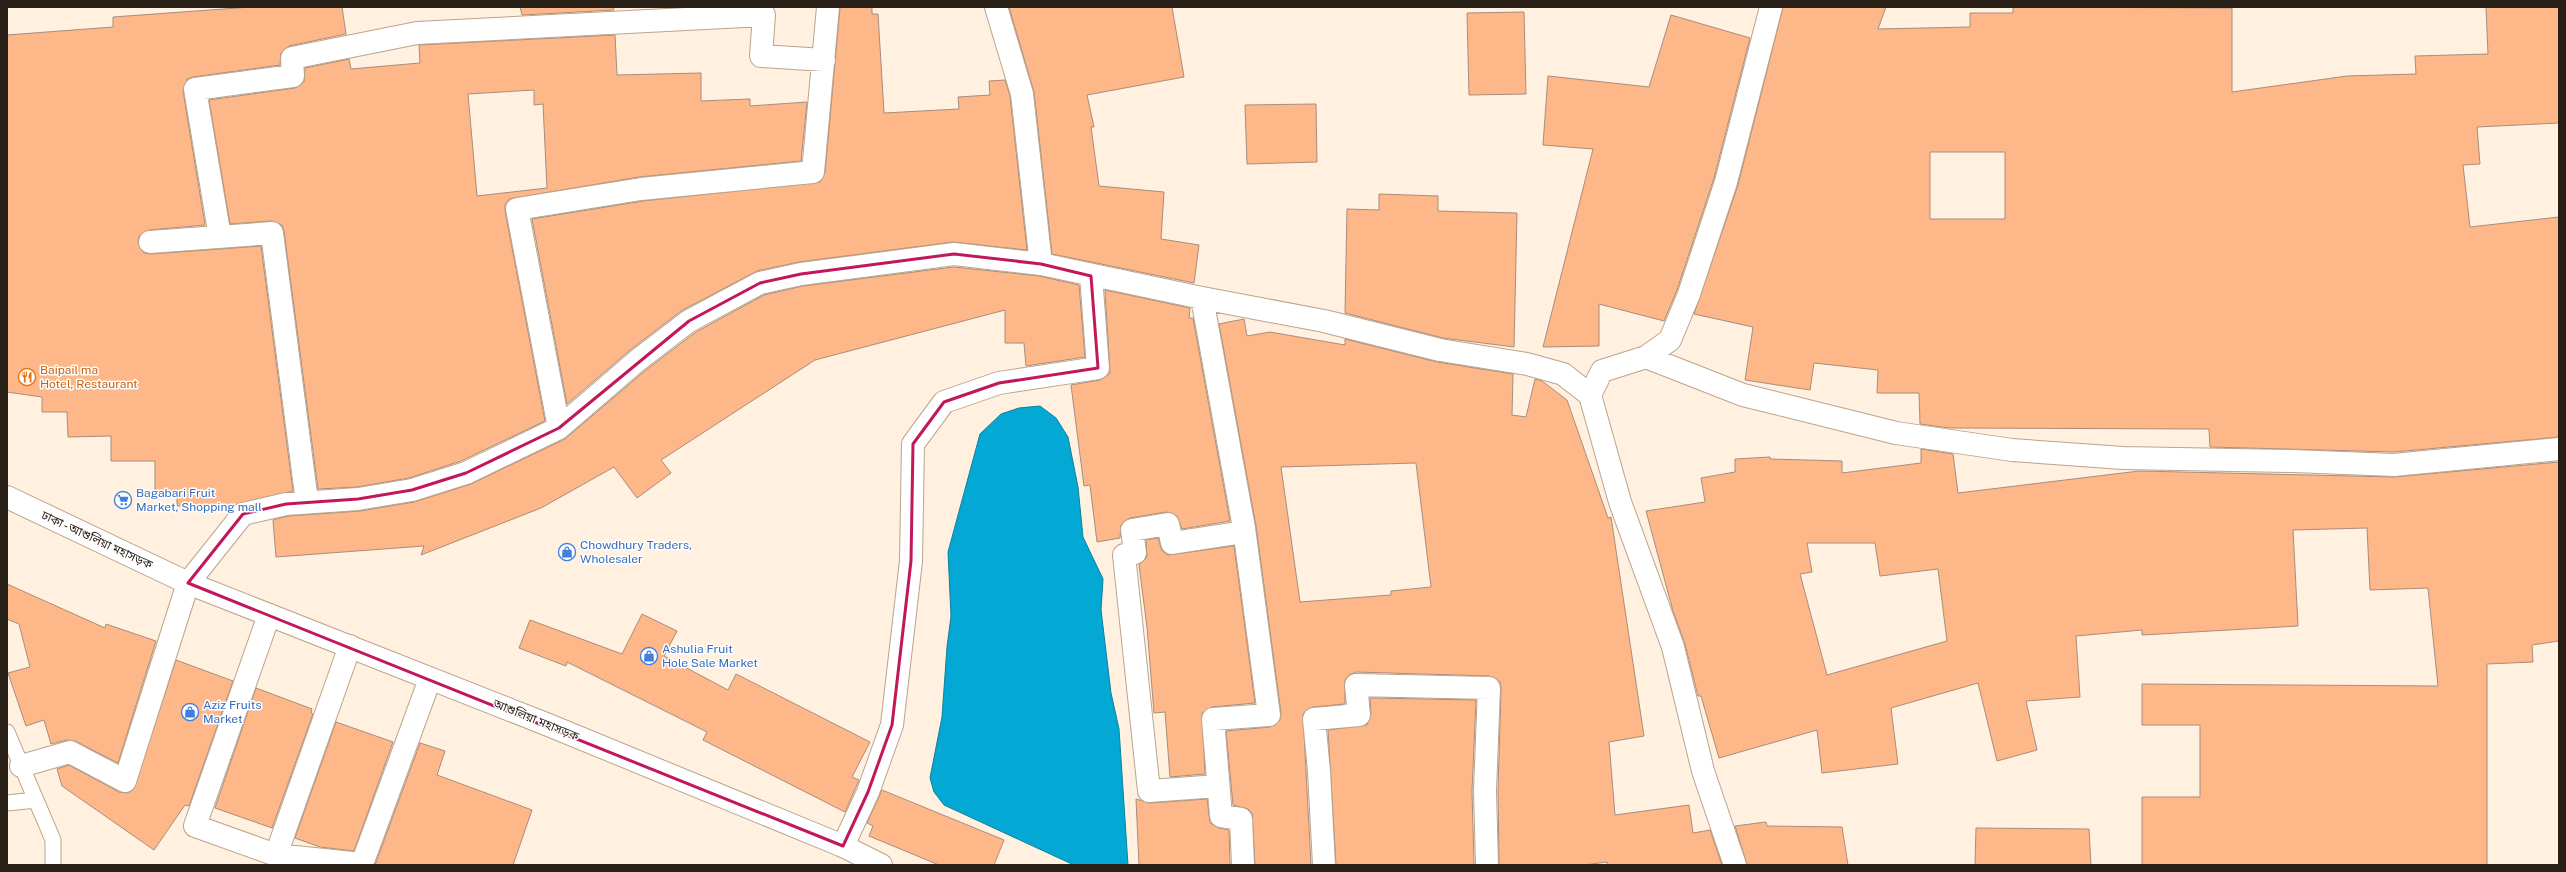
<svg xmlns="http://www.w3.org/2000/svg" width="2566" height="872" font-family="'Public Sans','Noto Sans Bengali',sans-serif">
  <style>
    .water { fill: #03a9d4; stroke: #0e809b }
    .building { fill: #feb788; stroke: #a98d7b; fill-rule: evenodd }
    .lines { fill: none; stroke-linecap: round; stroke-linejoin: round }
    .service-casing { stroke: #bba48c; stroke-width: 17 }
    .minor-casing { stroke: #bba48c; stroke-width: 24 }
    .trunk-casing { stroke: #bba48c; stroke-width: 24 }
    .service { stroke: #fff; stroke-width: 15 }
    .minor { stroke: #fff; stroke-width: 22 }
    .trunk { stroke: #fff; stroke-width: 22 }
    .marked { fill: none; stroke: #c2185b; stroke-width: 3; stroke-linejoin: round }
    .labels { text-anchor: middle; stroke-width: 3; stroke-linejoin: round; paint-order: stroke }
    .food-label { font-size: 12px; fill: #c56008; stroke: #fff; text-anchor: start }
    .shop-label { font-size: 12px; fill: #366cbe; stroke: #fff; text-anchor: start }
    .street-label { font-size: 12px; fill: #281f16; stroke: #fff }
  </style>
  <rect width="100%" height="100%" fill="#fff0e0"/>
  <path class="water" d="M1040,406L1056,418L1068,437L1078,487L1083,537L1103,579L1101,610L1111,693L1119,729L1128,865H1074L944,805L934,792L930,778L942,717L947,647L951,616L948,552L980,434L1001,414L1019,408Z"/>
  <path class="building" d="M251,7H342L346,34L289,46L281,53L280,65L193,77L187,79L183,91L205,225L149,230L139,236L138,243L144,253L151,254L261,246L293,491L236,505L208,507V505L177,506V496H155V461H111V436L68,437L67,412H42V397L7,392V35L113,27V17Z
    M520,7H613L614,10L522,15Z
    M840,7H872V14H878L884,113L959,109L958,97L990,95L989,81L1005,80L1010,96L1027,250L953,242L799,262L757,271L681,311L630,350L567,404L532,219L643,201L820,182L825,173Z
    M1009,7H1172L1184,77L1087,95L1094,127H1091L1099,186L1164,192L1161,239L1199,245L1194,283L1052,254L1034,92Z
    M1783,7H1886L1878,29L1970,27V13H2013V7L2232,8V92L2347,76L2416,74L2415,56L2488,54L2486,7H2559V123L2477,127L2480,164L2463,165L2470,227L2559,217V437L2394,452L2210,447L2209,429L1950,428L1920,424L1919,393H1877L1878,370L1814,363L1810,390L1745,380L1753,327L1694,314L1738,185ZM1930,152H2005V219H1930Z
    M1524,12L1526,94L1469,95L1467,13Z
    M1671,15L1750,38L1714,178L1677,290L1664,321L1599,304V346L1543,347L1593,149L1543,145L1548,76L1649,87Z
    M615,35L617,75L701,73V101L750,99V106L807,102L801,161L639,177L509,199L505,204V211L545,421L461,461L409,478L357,487L318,489L284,231L282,225L271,221L230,224L209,100L295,88L304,82L305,68L349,59L351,69L420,63L419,45ZM534,90V105L543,104L547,188L477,196L468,94Z
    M1316,104L1317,162L1247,164L1245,105Z
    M1379,194L1438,196V211L1517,213L1514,347L1443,338L1345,313L1347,209L1379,210Z
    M954,267L1039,276L1079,285L1085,357L1026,366L1024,343H1005V310L815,360L661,460L671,473L637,498L614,467L541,508L421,555L424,546L276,557L273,520L288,516L360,511L414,502L471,484L565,439L646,370L696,332L764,295L803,286Z
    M1105,290L1190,308L1189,318H1193L1230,521L1182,529L1177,516L1166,512L1130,518L1121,525L1120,538L1097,542L1090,485L1084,486L1071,385L1100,380L1110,373Z
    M1244,319L1247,336L1270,332L1345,345V339L1437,362L1513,374L1512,415L1526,417L1535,379L1542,381L1567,400L1608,518L1611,517L1644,736L1609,742L1615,815L1689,805L1693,833L1710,830L1722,865H1607V862L1584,865H1499L1498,791L1501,688L1500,682L1489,676L1356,672L1349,675L1345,680V704L1313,707L1303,714L1311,865H1255L1252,813L1248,809L1233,805L1226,731L1270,727L1280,720L1281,713L1256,526L1219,324ZM1416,463L1431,587L1391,591V595L1300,602L1281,467Z
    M1921,449L1953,454L1958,493L2139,471L2394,477L2559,462V641L2532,645L2533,662L2487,664V865H2142V797H2200V725H2142V684L2438,686L2428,588L2370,590L2367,528L2293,530L2298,626L2142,635V630L2076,636L2080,697L2026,701L2037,750L1997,761L1978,683L1891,708L1898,764L1822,773L1817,730L1719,758L1701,696H1698L1685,644L1673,611L1646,511L1705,502L1701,478L1735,472V459L1770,457V459L1842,461V473L1921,463ZM1807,543H1875L1880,576L1938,569L1947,641L1827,675L1800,574L1812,572Z
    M1158,538L1162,551L1168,555L1234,546L1255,703L1212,707L1202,713L1205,774L1170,777L1165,712L1154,713L1147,627L1139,565L1147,557L1146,540Z
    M7,584L105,628L106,624L156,641L118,763L75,741L67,740L51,744L44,720L26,726L8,673L30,667L19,624L7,619Z
    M642,614L677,631L664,656L728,690L736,674L870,742L852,777L859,780L845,812L703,740L707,732L567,662L566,666L519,648L530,620L622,654Z
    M176,660L233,681L189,806L185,805L154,850L62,786L57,769L69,765L119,792L127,793L133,790Z
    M256,688L312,709L311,713L313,714L272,828L215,808Z
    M1370,698L1476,700L1472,791L1474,865H1336L1328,730L1367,725L1371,714Z
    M336,722L393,742L354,851L320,847L295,838Z
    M420,743L445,751L437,775L532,810L513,865H375Z
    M882,790L1004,840L994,865H939L869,836L873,826L867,823Z
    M1136,799L1150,803L1207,799L1210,823L1219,828L1229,830L1230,865H1139Z
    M1766,822L1767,826L1842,827L1848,865H1747L1735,826Z
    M1976,828L2089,829L2091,865H1975Z"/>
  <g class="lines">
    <g class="service-casing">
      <path id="service" d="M7,732L53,840V865
        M7,803L36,800"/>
    </g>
    <g class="minor-casing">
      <path id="minor" d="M996,7L1022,94L1041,264
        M220,237L195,89L293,76L292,58L417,33L764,15L761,56L824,60
        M150,242L272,233L307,502
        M1202,298L1244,528L1269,715L1213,719L1221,816L1241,819L1243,865
        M1646,357L1743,395L1896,433L2012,450L2123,458L2293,461L2394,465L2559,449
        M1590,395L1602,371L1646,357L1670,340L1689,294L1726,182L1771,7
        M559,428L517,209L641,189L813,172L828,7
        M269,615L195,826L276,855L350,646
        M21,766L70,752L125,781L188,583L243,514L286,504L358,499L412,490L466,473L559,428L638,360L689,321L760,283L801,274L954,254L1041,264L1202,298L1324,321L1440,350L1527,364L1563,374L1590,395L1620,502L1673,647L1703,771L1735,865
        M1218,786L1149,791L1124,555L1135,553L1132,530L1168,524L1172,543L1244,532
        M843,846L868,792L892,725L911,561L913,444L944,402L999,383L1098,368L1091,276
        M276,855L362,864L430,679
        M1324,865L1319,771L1314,719L1359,715L1356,685L1489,688L1485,791L1487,865"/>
    </g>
    <g class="trunk-casing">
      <path id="trunk" d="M7,497L188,583L546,724L843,846L881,865"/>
    </g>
    <use href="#service" class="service"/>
    <use href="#minor" class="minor"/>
    <use href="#trunk" class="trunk"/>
  </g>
  <path class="marked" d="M954,254L1041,264L1091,276L1098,368L999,383L944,402L913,444L911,561L892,725L868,792L843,846L188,583L243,514L286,504L358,499L412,490L466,473L559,428L689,321L760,283L801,274Z"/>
  <defs>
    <g id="restaurant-ring" transform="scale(0.9)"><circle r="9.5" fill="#fff" stroke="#e8710a" stroke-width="1.5"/><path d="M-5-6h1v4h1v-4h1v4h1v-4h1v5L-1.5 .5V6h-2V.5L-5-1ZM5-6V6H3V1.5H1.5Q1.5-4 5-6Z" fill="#e8710a"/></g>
    <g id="supermarket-ring" transform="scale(0.9)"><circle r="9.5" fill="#fff" stroke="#3f7fe0" stroke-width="1.5"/><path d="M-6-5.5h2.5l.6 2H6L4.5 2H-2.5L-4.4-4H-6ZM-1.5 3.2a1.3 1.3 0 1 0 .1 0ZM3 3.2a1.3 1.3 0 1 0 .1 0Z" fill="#3f7fe0"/></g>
    <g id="shop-ring" transform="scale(0.9)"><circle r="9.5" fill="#fff" stroke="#3f7fe0" stroke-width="1.5"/><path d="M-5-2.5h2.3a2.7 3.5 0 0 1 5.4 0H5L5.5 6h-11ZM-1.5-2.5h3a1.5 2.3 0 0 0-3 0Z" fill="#3f7fe0"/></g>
  </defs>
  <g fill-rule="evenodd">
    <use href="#restaurant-ring" x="27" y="377"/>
    <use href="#supermarket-ring" x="123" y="500"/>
    <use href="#shop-ring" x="567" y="552"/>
    <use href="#shop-ring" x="649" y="656"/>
    <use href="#shop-ring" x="190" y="712"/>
  </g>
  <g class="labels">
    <g class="food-label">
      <text x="40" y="374">Baipail ma<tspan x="40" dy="14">Hotel, Restaurant</tspan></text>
    </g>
    <g class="shop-label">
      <text x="136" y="497">Bagabari Fruit<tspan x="136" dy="14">Market, Shopping mall</tspan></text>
      <text x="580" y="549">Chowdhury Traders,<tspan x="580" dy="14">Wholesaler</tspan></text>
      <text x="662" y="653">Ashulia Fruit<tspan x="662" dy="14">Hole Sale Market</tspan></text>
      <text x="203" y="709">Aziz Fruits<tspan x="203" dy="14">Market</tspan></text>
    </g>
    <g class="street-label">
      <text transform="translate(97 540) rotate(25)" y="4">ঢাকা - আশুলিয়া মহাসড়ক</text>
      <text transform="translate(536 720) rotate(22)" y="4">আশুলিয়া মহাসড়ক</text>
    </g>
  </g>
  <rect width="2566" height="872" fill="none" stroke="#281f16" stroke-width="16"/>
</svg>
